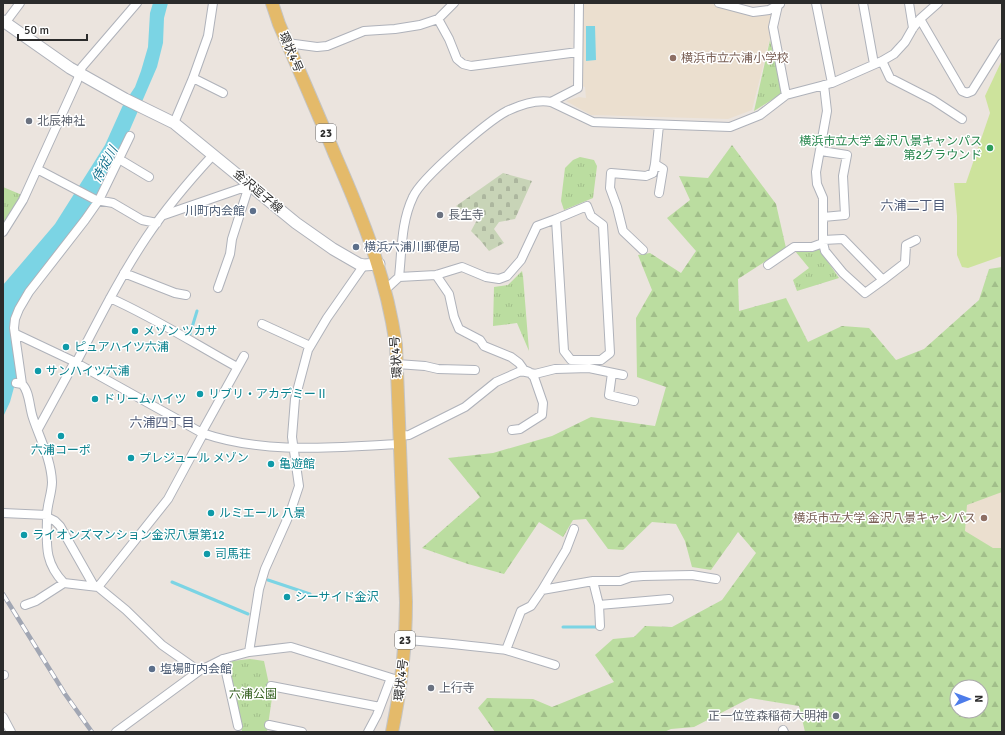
<svg xmlns="http://www.w3.org/2000/svg" width="1005" height="735" font-family="Signika,'Noto Sans JP',sans-serif">
  <style>
    .education { fill: #ebdfcf }
    .forest { fill: url(#forest-firs); fill-rule: evenodd }
    .cemetery { fill: url(#cemetery-stones) }
    .park { fill: url(#park-tufts) }
    .pitch { fill: #cde39c }
    .water { fill: #7bd4e4 }
    .lines { fill: none; stroke-linecap: round; stroke-linejoin: round }
    .stream { stroke: #7bd4e4; stroke-width: 3 }
    .street-casing { stroke: #afb2ba; stroke-width: 10 }
    .secondary-casing { stroke: #afb2ba; stroke-width: 13 }
    .primary-casing { stroke: #c4c4c4; stroke-width: 14 }
    .street { stroke: #fff; stroke-width: 8 }
    .secondary { stroke: #fff; stroke-width: 11 }
    .primary { stroke: #e4ba6a; stroke-width: 12 }
    .rail-casing { stroke: #a1a6b3; stroke-width: 4.5 }
    .rail { stroke: #fff; stroke-width: 3; stroke-dasharray: 9; stroke-linecap: butt }
    .education-dot { fill: #8d6e63; stroke: #fff; stroke-width: 1.5 }
    .worship-dot { fill: #6b7280; stroke: #fff; stroke-width: 1.5 }
    .leisure-dot { fill: #2e9e5b; stroke: #fff; stroke-width: 1.5 }
    .service-dot { fill: #5c6f8a; stroke: #fff; stroke-width: 1.5 }
    .culture-dot { fill: #0f9aa8; stroke: #fff; stroke-width: 1.5 }
    .labels { text-anchor: middle; stroke-width: 3; stroke-linejoin: round; paint-order: stroke }
    .shield { fill: #fff; stroke: #6b6b6b; stroke-width: 1 }
    .shield-label { font-size: 11px; font-weight: bold; fill: #2b2b2b }
    .street-label { font-size: 12px; fill: #2b2b2b; stroke: #fff }
    .education-label { font-size: 12px; fill: #785e54; stroke: #fff; text-anchor: start }
    .worship-label { font-size: 12px; fill: #5b616d; stroke: #fff; text-anchor: start }
    .leisure-label { font-size: 12px; fill: #27864d; stroke: #fff; text-anchor: end }
    .service-label { font-size: 12px; fill: #4e5e75; stroke: #fff; text-anchor: start }
    .culture-label { font-size: 12px; fill: #0d838f; stroke: #fff; text-anchor: start }
    .park-label { font-size: 12px; fill: #366221; stroke: #fff }
    .water-label { font-size: 13px; font-style: italic; fill: #197590; stroke: #fff }
    .neighbourhood-label { font-size: 13px; fill: #4f5b78; stroke: #fff }
  </style>
  <defs>
    <pattern id="forest-firs" width="22" height="20" patternUnits="userSpaceOnUse"><rect width="22" height="20" fill="#bbdda0"/><path d="M5 1l3.5 6h-7zM16 11l3.5 6h-7z" fill="#a1be8a"/></pattern>
    <pattern id="cemetery-stones" width="16" height="16" patternUnits="userSpaceOnUse"><rect width="16" height="16" fill="#c8d4b7"/><path d="M2 7V4a2 2 0 0 1 4 0v3zM10 15v-3a2 2 0 0 1 4 0v3z" fill="#acb69e"/></pattern>
    <pattern id="park-tufts" width="24" height="20" patternUnits="userSpaceOnUse"><rect width="24" height="20" fill="#bbdda0"/><path d="M3 7l-1-3M5 7V3M7 7l1-3M15 17l-1-3M17 17v-4M19 17l1-3" fill="none" stroke="#a1be8a"/></pattern>
  </defs>
  <rect width="100%" height="100%" fill="#ebe4de"/>
  <path class="education" d="M582,3H706L769,12L772,14L770,22L772,30L752,110L728,119L591,115L566,101L579,97L586,98L585,87L582,86Z
    M1002,490V548H993L964,532L967,505Z"/>
  <path class="forest" d="M732,145L776,204L786,248L738,279L739,311L786,298L808,342L842,326L869,328L896,360L924,349L979,300L989,269L1002,267V492L967,505L965,531L993,548H1002V732H805L799,706L750,698L694,727L671,729L664,732H495L478,708L487,698L533,699L552,707L614,682L595,655L613,639L634,637L645,626L672,627L722,600L756,553L738,532L711,570L692,567L685,541L676,524L652,522L623,550L608,549L586,519L573,520L563,537L539,522L504,574L468,564L422,548L480,497L448,458L493,453L552,436L591,417L655,426L666,387L637,377L636,318L652,290L638,255L650,253L681,273L696,251L667,218L690,200L679,176L708,178ZM957,687H981V711H957Z"/>
  <path class="cemetery" d="M503,173L532,181L515,219L499,222L494,229L504,243L489,251L480,240L471,231L477,220L456,206Z"/>
  <path class="park" d="M770,40L783,93L754,111Z
    M580,157L594,160L597,166L593,198L564,210L561,201L565,168L573,160Z
    M3,187L22,195L3,228Z
    M819,249L839,278L797,291L793,280L809,268L795,251Z
    M522,271L523,276L529,351L517,323L493,326L494,287L508,285Z
    M250,659L264,661L270,689L273,691L267,732H242L230,668L232,661Z"/>
  <path class="pitch" d="M1002,60V256L968,268L962,267L957,255V216L954,183H966L990,113L985,96Z"/>
  <path class="water" d="M153,3H168L164,18L163,43L157,67L112,171L93,204L16,306L11,317L16,370V380L10,402L3,417V285L55,224L105,145L123,105L135,87L141,71L148,47L150,13Z
    M586,26H595L596,60L586,61Z"/>
  <g class="lines">
    <path class="stream" d="M190,334L197,311
      M268,580L310,594
      M172,582L248,614
      M563,627H598"/>
    <g class="street-casing">
      <path id="street" d="M719,3L753,12L769,10L780,4
        M816,3L832,83
        M863,3L874,64
        M909,3L913,28
        M778,5L773,27L786,95
        M438,19L454,3
        M920,19L962,91L967,93L972,91L1002,43
        M5,23L20,3
        M287,43L317,47L327,46L364,31L395,29L420,25L438,19L449,39L457,59L463,64L471,66L578,52
        M882,61L890,78L933,100L962,119
        M193,78L223,93
        M551,102L578,88L579,3
        M174,123L193,78L208,36L213,3
        M821,151L847,155L843,176L845,215L823,217
        M119,159L149,177
        M655,164L663,169L659,193
        M37,169L96,200L113,203L142,220L157,223
        M164,215L251,185
        M3,232L23,200L77,81L82,67L137,3
        M823,240L843,239L883,280L865,293L843,273L825,251L823,243V198L817,184L816,172L827,111L824,85
        M643,250L623,231L617,207L610,188L611,173L646,176L653,173L655,164L659,125
        M768,265L794,247H812L823,243
        M124,273L175,293L186,295
        M436,275L449,294L454,317L459,329L480,340L484,346L511,357L519,363L524,370L529,372L534,377L543,403L542,415L520,429L512,430
        M399,277C402,250 401,222 413,197C421,178 488,121 507,111C520,105 536,99 551,102L593,122L730,127L760,115L786,95L832,83L882,61L894,54L905,42L913,28L920,19L938,3
        M883,280L905,263L906,245L916,240
        M218,288L230,254L232,239L247,192L251,185
        M386,289L399,277L436,275L462,267L486,277L499,279L507,276L521,260L537,226L556,219L587,206L591,216L603,225L610,353L601,360H571L564,351L556,219
        M110,298C155,318 195,344 237,367
        M262,324L310,346
        M16,334L71,360L202,433C266,455 334,447 400,444
        M397,364L425,366L438,369L475,370
        M612,373L609,395L634,401
        M16,383L22,384C30,392 29,407 33,418C40,439 51,459 52,482C52,493 47,504 47,515C47,543 43,561 64,583L98,587L126,610L162,645L199,671
        M22,384L14,328L15,319L19,309L29,292L85,220L99,200L130,136
        M38,429L73,365L77,361C99,319 120,277 146,238C166,208 189,181 213,155
        M400,436L409,435L465,407L496,382L521,371L535,374L555,369L589,368L623,375
        M3,513L47,515
        M47,517L55,521L60,526L94,586
        M593,581L599,605L669,599
        M98,587L168,499L202,436L203,430L244,356
        M542,590L566,550L574,529
        M25,605L36,601L64,583
        M599,605L600,626
        M405,640C439,642 472,646 506,650L521,611L531,606L542,590L593,581H620L631,577L643,576L692,575L716,579
        M506,650L555,665
        M249,652L259,589L265,569L290,513L299,486L292,437L295,399L308,350L327,318L364,265
        M223,659L238,726
        M3,675H4
        M271,686L380,707
        M3,717L11,732
        M269,725L302,732
        M783,730L784,732
        M116,732L199,671L223,659L249,652L291,647L401,681
        M368,732L377,715L391,678"/>
    </g>
    <g class="secondary-casing">
      <path id="secondary" d="M3,21L70,68L125,99L174,123L296,223L333,249L359,264L364,265L379,264"/>
    </g>
    <g class="primary-casing">
      <path id="primary" d="M272,3L279,24C298,68 317,111 335,155C363,219 386,276 396,345L406,602C406,646 401,689 392,732"/>
    </g>
    <use href="#street" class="street"/>
    <use href="#secondary" class="secondary"/>
    <use href="#primary" class="primary"/>
    <g class="rail-casing">
      <path id="rail" d="M3,594L65,694L92,732"/>
    </g>
    <use href="#rail" class="rail"/>
  </g>
  <g class="education-dot">
    <circle cx="673" cy="58" r="4"/>
    <circle cx="984" cy="518" r="4"/>
  </g>
  <g class="worship-dot">
    <circle cx="29" cy="121" r="4"/>
    <circle cx="440" cy="215" r="4"/>
    <circle cx="431" cy="688" r="4"/>
    <circle cx="836" cy="716" r="4"/>
  </g>
  <circle class="leisure-dot" cx="990" cy="148" r="4"/>
  <g class="service-dot">
    <circle cx="253" cy="211" r="4"/>
    <circle cx="356" cy="247" r="4"/>
    <circle cx="152" cy="669" r="4"/>
  </g>
  <g class="culture-dot">
    <circle cx="135" cy="331" r="4"/>
    <circle cx="66" cy="347" r="4"/>
    <circle cx="38" cy="371" r="4"/>
    <circle cx="200" cy="394" r="4"/>
    <circle cx="95" cy="399" r="4"/>
    <circle cx="61" cy="436" r="4"/>
    <circle cx="131" cy="458" r="4"/>
    <circle cx="271" cy="464" r="4"/>
    <circle cx="211" cy="513" r="4"/>
    <circle cx="24" cy="535" r="4"/>
    <circle cx="207" cy="554" r="4"/>
    <circle cx="287" cy="597" r="4"/>
  </g>
  <g class="labels">
    <g class="shield">
      <rect x="316" y="124" width="20" height="18" rx="3"/>
      <rect x="395" y="631" width="20" height="18" rx="3"/>
    </g>
    <g class="shield-label">
      <text x="326" y="137">23</text>
      <text x="405" y="644">23</text>
    </g>
    <g class="street-label">
      <text transform="translate(291 52) rotate(67)" y="4">環状4号</text>
      <text transform="translate(258 191) rotate(40)" y="4">金沢逗子線</text>
      <text transform="translate(396 357) rotate(-94)" y="4">環状4号</text>
      <text transform="translate(401 680) rotate(-83)" y="4">環状4号</text>
    </g>
    <g class="education-label">
      <text x="681" y="62">横浜市立六浦小学校</text>
      <text x="976" y="522" text-anchor="end">横浜市立大学 金沢八景キャンパス</text>
    </g>
    <g class="worship-label">
      <text x="37" y="125">北辰神社</text>
      <text x="448" y="219">長生寺</text>
      <text x="439" y="692">上行寺</text>
      <text x="828" y="720" text-anchor="end">正一位笠森稲荷大明神</text>
    </g>
    <g class="leisure-label">
      <text x="982" y="145">横浜市立大学 金沢八景キャンパス<tspan x="982" dy="14">第2グラウンド</tspan></text>
    </g>
    <g class="service-label">
      <text x="245" y="215" text-anchor="end">川町内会館</text>
      <text x="364" y="251">横浜六浦川郵便局</text>
      <text x="160" y="673">塩場町内会館</text>
    </g>
    <g class="culture-label">
      <text x="143" y="335">メゾン ツカサ</text>
      <text x="74" y="351">ピュアハイツ六浦</text>
      <text x="46" y="375">サンハイツ六浦</text>
      <text x="208" y="398">リブリ・アカデミーⅡ</text>
      <text x="103" y="403">ドリームハイツ</text>
      <text x="61" y="454" text-anchor="middle">六浦コーポ</text>
      <text x="139" y="462">プレジュール メゾン</text>
      <text x="279" y="468">亀遊館</text>
      <text x="219" y="517">ルミエール 八景</text>
      <text x="32" y="539">ライオンズマンション金沢八景第12</text>
      <text x="215" y="558">司馬荘</text>
      <text x="295" y="601">シーサイド金沢</text>
    </g>
    <g class="park-label">
      <text x="253" y="698">六浦公園</text>
    </g>
    <g class="water-label">
      <text transform="translate(104 164) rotate(-61)" y="5">侍従川</text>
    </g>
    <g class="neighbourhood-label">
      <text x="913" y="210">六浦二丁目</text>
      <text x="162" y="427">六浦四丁目</text>
    </g>
  </g>
  <rect width="1005" height="735" fill="none" stroke="#2b2b2b" stroke-width="8"/>
  <g transform="translate(969 699) rotate(89)"><circle r="19" fill="#ffffff" stroke="#aaaaaa"/>
  <path d="M0-3L7 15L0 10L-7 15Z" fill="#4d7cea"/>
  <text y="-6" font-size="11" font-weight="bold" text-anchor="middle" fill="#2b2b2b">N</text>
  </g>
  <path d="M18 34v6h69v-6" fill="none" stroke="#2b2b2b" stroke-width="2"/>
  <text x="24" y="34" font-size="12" fill="#2b2b2b" stroke="#ffffff" stroke-width="3" paint-order="stroke">50 m</text>
</svg>
